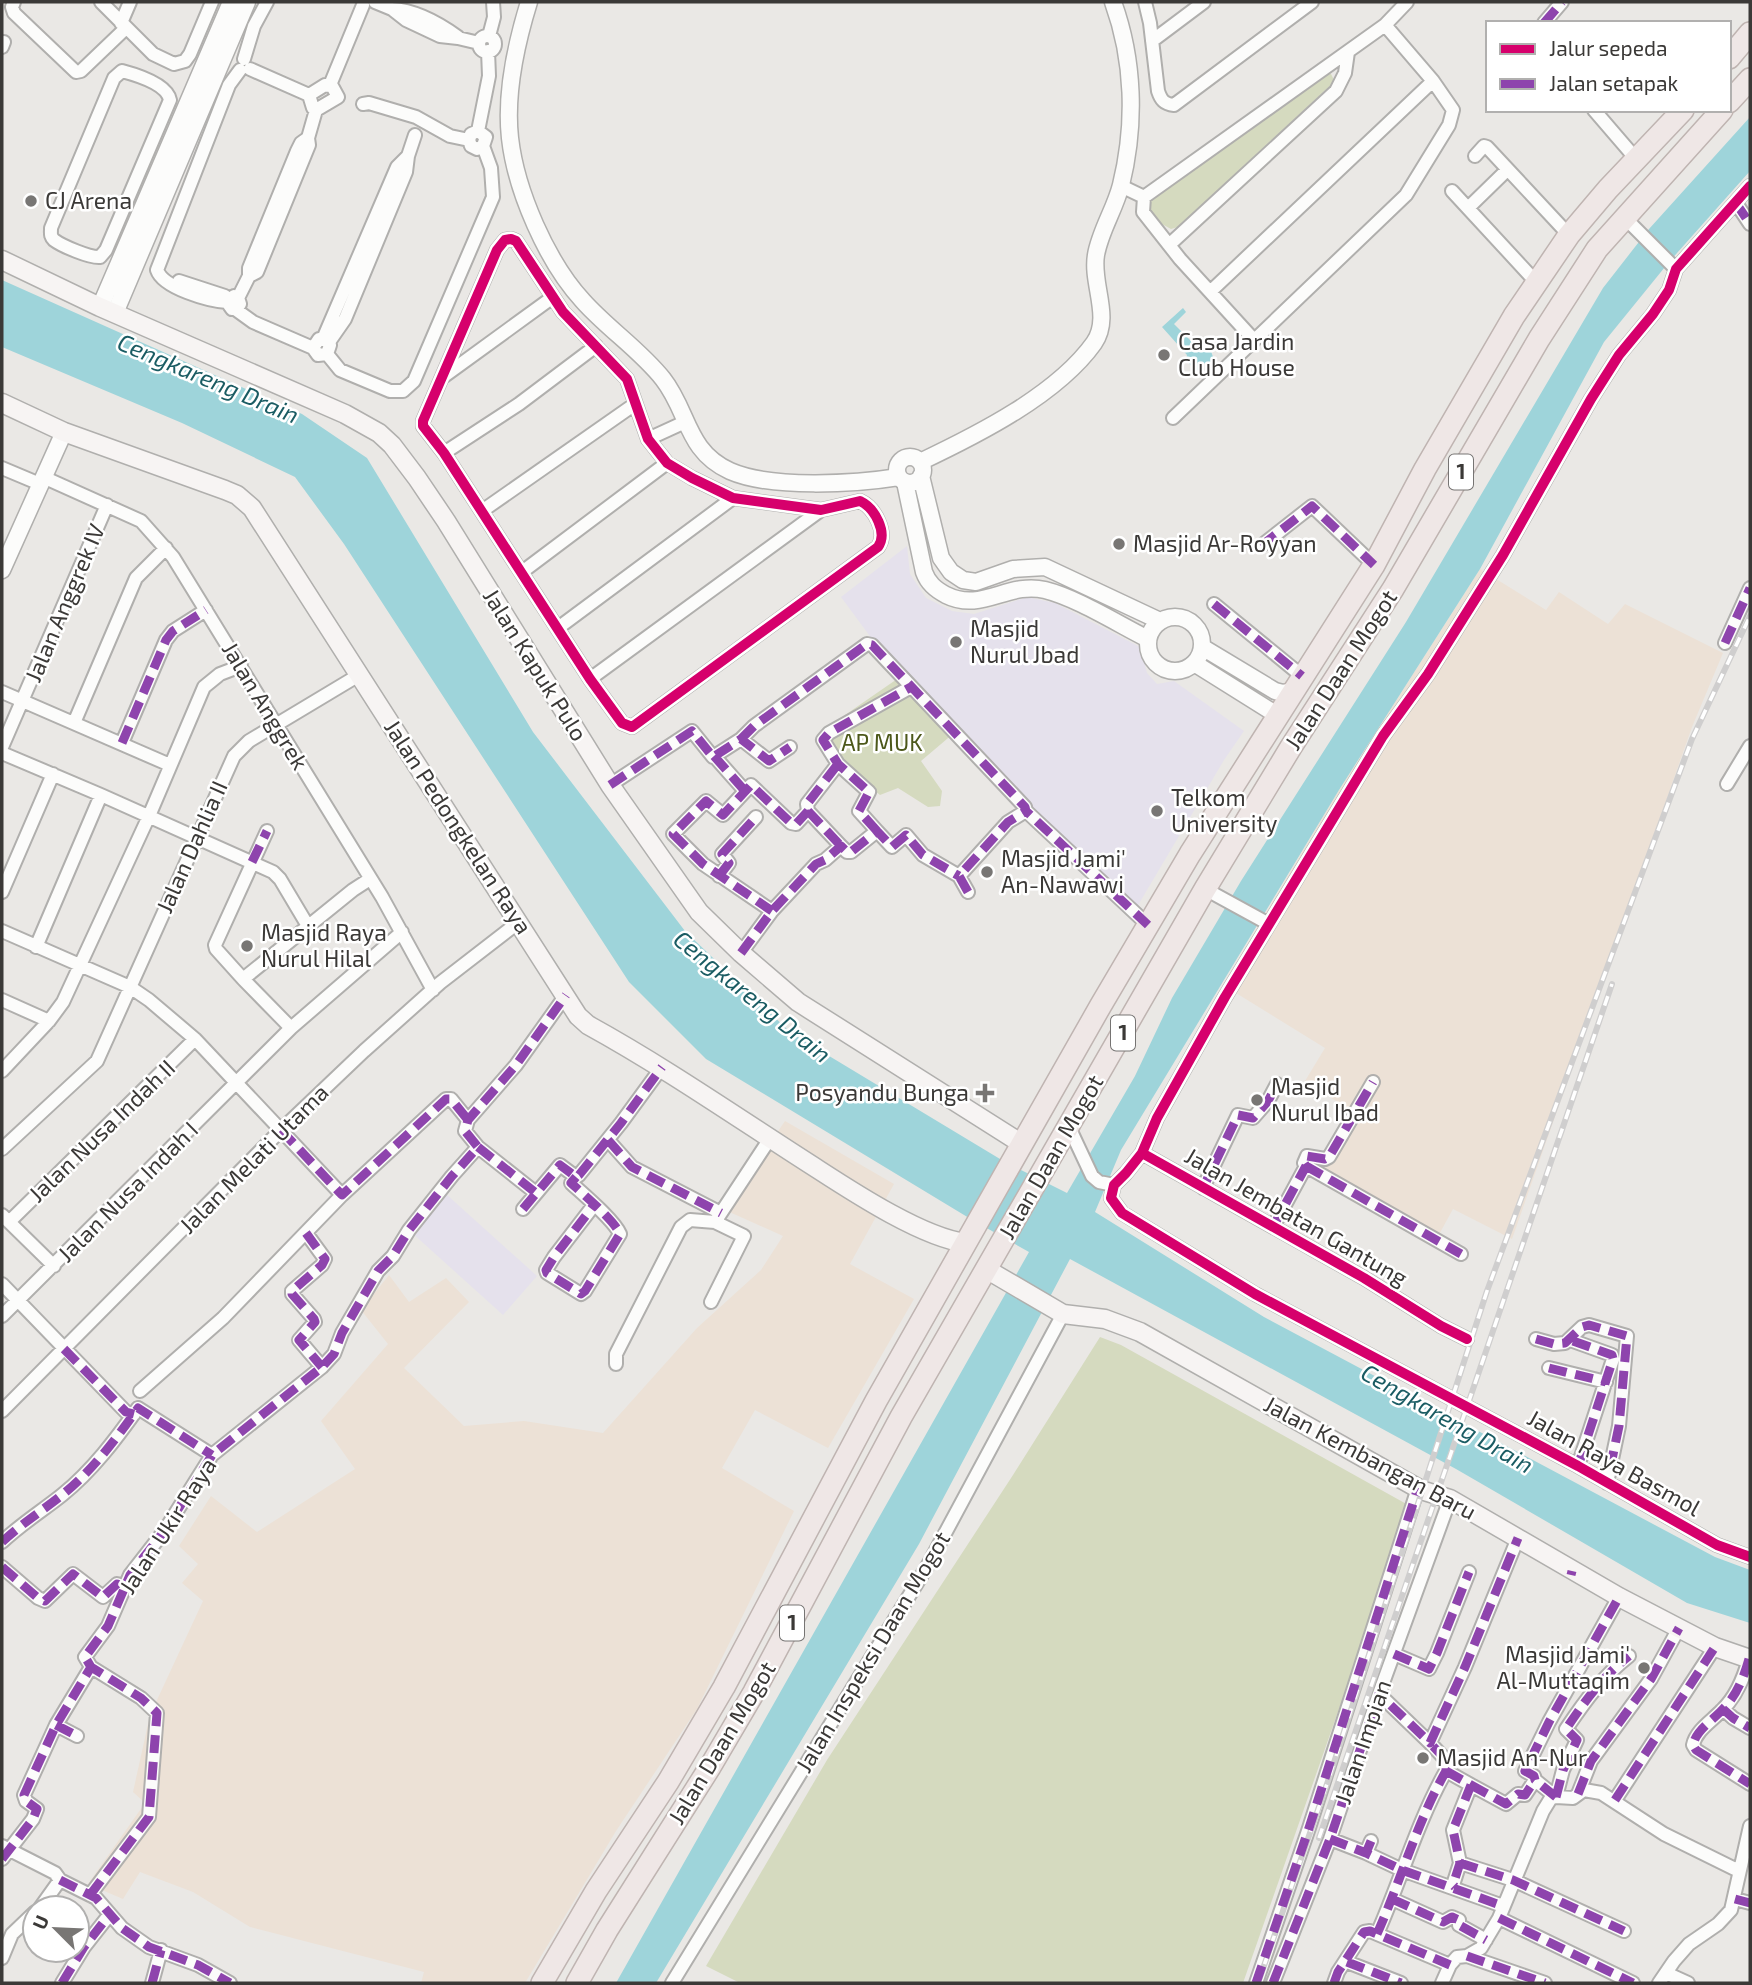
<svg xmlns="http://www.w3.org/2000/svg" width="1752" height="1985" font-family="'Exo 2',sans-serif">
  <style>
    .industrial { fill: #ece1d6 }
    .education { fill: #e5e1ec }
    .green { fill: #d5dabf }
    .water { fill: #9ed4da }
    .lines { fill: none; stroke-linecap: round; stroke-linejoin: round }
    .minor-casing { stroke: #b0afad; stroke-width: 16 }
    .tertiary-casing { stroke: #b0afad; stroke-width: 19 }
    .secondary-casing { stroke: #b0afad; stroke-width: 21 }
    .trunk-casing { stroke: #bfb4b1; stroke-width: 24 }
    .minor { stroke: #fcfcfb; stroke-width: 12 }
    .tertiary { stroke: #fcfcfb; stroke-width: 16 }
    .secondary { stroke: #f7f4f3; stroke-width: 18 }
    .trunk { stroke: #efe7e6; stroke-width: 21 }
    .rail-casing { stroke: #cfcece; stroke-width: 6 }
    .rail { stroke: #fff; stroke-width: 3.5; stroke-dasharray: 10; stroke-linecap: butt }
    .quiet { stroke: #8e44ad; stroke-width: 9; stroke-dasharray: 18 9; stroke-linecap: butt }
    .cycleway-casing { stroke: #fff; stroke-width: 15 }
    .cycleway { stroke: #d6006c; stroke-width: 10 }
    .poi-dot { fill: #787674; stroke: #fff; stroke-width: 2.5 }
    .labels { text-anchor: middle; stroke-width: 5; stroke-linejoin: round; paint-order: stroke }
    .shield { fill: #fff; stroke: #767473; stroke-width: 2 }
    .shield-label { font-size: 21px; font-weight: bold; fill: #3b3937 }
    .poi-label { font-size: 23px; fill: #3b3937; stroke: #fff; text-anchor: start }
    .street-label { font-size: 23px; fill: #3b3937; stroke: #fff }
    .park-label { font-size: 23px; fill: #4c581a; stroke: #fff }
    .water-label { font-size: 24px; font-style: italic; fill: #1a5c63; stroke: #fff }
  </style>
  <rect width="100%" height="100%" fill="#eae8e5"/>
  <path class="industrial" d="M1480,569L1546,610L1559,592L1608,624L1625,604L1723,653L1692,727L1512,1239L1453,1209L1436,1240L1319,1176L1356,1114L1305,1081L1325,1048L1223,985L1339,790Z
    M785,1121L894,1184L850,1264L914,1299L828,1448L755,1410L722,1468L794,1511L697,1709L616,1831L525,1983H421L424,1972L250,1927L193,1892L140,1872L123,1899L88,1884L145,1803L133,1792L150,1715L203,1601L182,1583L198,1564L179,1546L211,1496L257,1532L355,1469L321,1421L388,1344L361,1310L389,1275L409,1302L446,1278L469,1302L404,1368L464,1426L524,1421L603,1433L697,1328L761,1270L783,1236L725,1210Z"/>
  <path class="education" d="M907,546L910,574L926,598L952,611L974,614L1027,597L1055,603L1140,647L1147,673L1157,684L1174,681L1244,731L1224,760L1134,912L900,677L841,597Z
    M446,1194L537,1276L503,1315L411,1232Z"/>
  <path class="green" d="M1325,74H1331L1334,80L1331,85L1178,227L1171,229L1160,223L1148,208L1150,200Z
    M900,677L954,733L921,761L942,791L940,806L928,807L898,788L880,795L838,760L821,737L845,715Z
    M1100,1337L1121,1345L1410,1506L1243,1983H740L706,1966L827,1760L1013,1475Z"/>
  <path class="water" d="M1750,117V171L1669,262L1604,342L1480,569L1339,790L1121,1150L1095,1212L1264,1317L1715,1557L1750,1570V1623L1687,1603L1456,1469L1070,1259L919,1544L656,1983H616L1029,1252L969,1218L706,1059L629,982L344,544L295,477L182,423L2,347V280L302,414L367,458L533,732L685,931L791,1033L1005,1162L1067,1193L1135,1076L1172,998L1241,881L1406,622L1603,288L1649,229Z
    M1183,308L1186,312L1174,324L1198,348L1209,345L1214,360L1207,364L1200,362L1199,370L1195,371L1186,359L1187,355L1162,327Z"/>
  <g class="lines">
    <g class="minor-casing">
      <path id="minor" d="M14,2L12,7L14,13L76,72L81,71L126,28
        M101,2L153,54L174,64L185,61L190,54L212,2
        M375,2L392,9L406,20L440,36L458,38L479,43
        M1145,2L1150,23L1158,91C1161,100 1164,104 1174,105L1312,2
        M392,9C415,10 440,24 458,37
        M121,23L130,2
        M1544,23L1562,2
        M489,36L494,17L493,2
        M479 44a8 8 0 1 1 16 0a8 8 0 1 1-16 0Z
        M1152,41L1204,2
        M2,47L4,42
        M244,59L254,26L267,2
        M250,69L309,95
        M122,71C137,75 167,84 170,100L106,250L100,257C90,258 62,246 54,240C50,236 51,234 51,228L114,78Z
        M330,85L363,5
        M363,104L369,103L416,117L450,136L469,140
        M1594,110L1637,160
        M478,131L489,76L488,51
        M1475,156L1484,146L1487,147L1569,235
        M1121,186L1144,197L1385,25L1407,2
        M1452,191L1537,283
        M1144,197L1143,212L1180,259L1254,340
        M1736,203L1750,224
        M1468,208L1507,170
        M1625,218L1676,269
        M511,239L516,241L563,312L627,379L648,439L667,463L692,478L733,498L821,510L860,501C875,508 888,533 878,547L632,727L622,723L590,679L444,453L423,426V421L497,250L505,240Z
        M1169,245L1336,91L1345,73L1348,52
        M249,276L257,272L309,145L308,138L316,110L313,108L309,95L325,85L332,86L338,97L316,110
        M179,281L225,296
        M1211,291L1433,81
        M238,298L249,276V268L297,151L301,143L308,138
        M227,302L234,296L238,298L240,304L237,308L232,309L227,302C209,301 163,288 157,270L229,85L240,70
        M235,309L253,322L313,348L318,355L327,354L330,345L326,340L319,339L313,348
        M323,339L397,167L408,156
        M329,342L345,319L406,172L408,156L415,135
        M327,354L340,370L390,391H403L414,381L493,197L491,168L483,146L486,137L478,131L471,134L469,140L471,146L477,149L483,146
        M443,377L553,297
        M1173,418L1406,195L1449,125L1453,110L1433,81L1385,25
        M648,439L685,422
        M444,453L519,404L596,346
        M2,468L40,484
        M43,477L141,521L173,557L382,897L433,990
        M482,511L635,404
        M1261,546L1312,506L1374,565
        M522,572L667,463
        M1214,604L1302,676
        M558,628L733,498
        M1725,643L1750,588
        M590,679L821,510
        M2,692L170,765
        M74,723L136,578L166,548
        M741,739L754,726L867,644L872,645L1025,807L1026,811L1148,925
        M122,743L166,640L173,631L206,610
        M2,747L107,505
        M2,753L101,795L273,872L280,879L308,926
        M714,756L745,791
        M1727,784L1750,746
        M610,785L692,731L713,757L741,739L769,761L790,747
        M808,811L841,846
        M877,831L859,811L869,792L838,764L823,740L829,733L911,687
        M719,876L729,863L722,854L756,817
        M1205,889L1269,924
        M2,892L53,774
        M968,892L959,876L1008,822L1026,811
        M772,911L703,864L673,834L706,801L723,815L751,785L791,823L796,824L808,811L807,804L838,764
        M2,931L130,987L149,1000L195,1039L342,1195
        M36,947L101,795
        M741,953L772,911L816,864L825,860L841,846L847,852H851L877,831L892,847L906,835L923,855L959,876
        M243,979L216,949L215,945L267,831
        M2,1000L49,1021
        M291,1028L243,979L353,890L370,879
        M2,1071L49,1021L63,1002L149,816L204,687L220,674L241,666
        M1069,1127L1092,1176L1099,1182L1114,1185
        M608,1140L632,1167L721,1213
        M478,1147L536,1193
        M2,1149L97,1061L234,756L249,741L359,675
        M1142,1153L1157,1118L1225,997L1383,736L1428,674L1503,555L1591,399L1619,355L1653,314L1669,290L1676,269L1750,186
        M1306,1166L1461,1254
        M576,1177L571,1183C584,1195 614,1220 620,1234L585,1291L581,1294L547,1273L546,1270L554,1257L594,1205
        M1203,1188L1238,1115L1253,1118L1268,1101L1277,1084
        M523,1209L560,1165L576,1177L579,1175L621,1123L662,1067
        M2,1215L54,1266
        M9,1222L195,1039
        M1273,1227L1306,1166L1304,1163L1307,1156L1325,1159L1329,1157L1373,1082
        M306,1233L325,1259L322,1265L292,1291V1294L314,1319L315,1322L299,1340L322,1367
        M2,1284L126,1412L134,1414
        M711,1302L744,1236L715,1222
        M2,1316L291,1028L402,932
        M1467,1339L1441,1326L1364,1278L1142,1153L1126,1173L1114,1185L1111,1198L1122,1213L1255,1294L1578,1466L1717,1545L1750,1557
        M1536,1339L1554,1344L1565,1343L1582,1327L1589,1325L1627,1336L1619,1426L1607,1483
        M1573,1341L1612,1355L1613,1359L1578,1466
        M616,1364V1354L681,1227L690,1220L715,1222L769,1140
        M1549,1368L1606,1382
        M140,1391L223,1318L342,1195L446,1099H451L468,1120
        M2,1411L281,1130L364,1051L440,983L519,922
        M2,1542C21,1524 42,1511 62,1495C92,1471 116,1439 138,1408L212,1455
        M2,1567L38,1598L45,1601L73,1574L103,1597L117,1584L125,1587
        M1394,1654L1429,1669L1437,1653L1469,1572
        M1749,1659C1744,1677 1736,1697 1722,1710C1712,1721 1696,1730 1693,1745L1696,1750L1750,1784
        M1379,1694L1430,1743L1465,1667L1518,1538
        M1723,1709L1733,1718L1750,1728
        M56,1725L77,1736
        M1446,1771L1471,1785L1453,1830L1460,1863L1453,1885L1455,1887
        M1471,1785L1506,1804L1518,1794L1525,1795L1535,1780
        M1578,1794L1591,1761L1651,1679L1679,1628
        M1556,1797L1535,1780L1534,1776L1525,1771L1549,1722L1619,1597
        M1556,1797L1573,1798L1584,1790L1601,1793L1664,1834L1739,1871
        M1615,1800L1715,1647
        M1330,1839L1366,1853
        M1371,1841L1366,1853L1402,1870L1503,1906
        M2,1846L55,1873L60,1880L96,1898L122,1928L149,1947L198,1965L230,1983
        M2,1859L33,1819L37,1809L26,1801L24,1795L56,1725L91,1667L85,1657L108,1626L130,1575L165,1530L212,1455L322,1367L334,1354L342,1333L378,1271L393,1256L409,1230L452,1176L478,1147L465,1131L468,1120L516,1065L566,995
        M1460,1863L1513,1880L1624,1931
        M90,1895L149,1817L157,1713L141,1698L91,1667
        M1392,1899L1443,1922L1452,1917L1459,1920V1925L1486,1940
        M1735,1899L1750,1903
        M40,1908L60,1880
        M1499,1918L1633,1983
        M1377,1934C1401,1880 1417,1822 1446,1771V1760L1430,1743
        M1467,1956L1545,1983
        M2,1958L12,1934L35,1912
        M1347,1962L1401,1983
        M1666,1973L1688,1983
        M62,1983L84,1947L110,1914
        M152,1983L161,1950
        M672,1983L928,1565L1063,1314
        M1256,1983L1309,1828L1418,1488
        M1273,1983L1330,1839L1379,1694L1450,1499
        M1334,1983L1338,1972L1364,1932L1370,1931L1450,1965
        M1442,1983L1450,1965L1457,1957L1467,1956L1481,1948L1499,1918L1543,1811L1551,1798L1556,1797L1563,1770L1577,1740L1566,1729C1585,1701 1602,1677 1629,1656
        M1659,1983L1674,1961L1689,1944L1718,1924L1731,1910L1750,1826"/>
    </g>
    <g class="tertiary-casing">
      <path id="tertiary" d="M529,2C516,44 505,93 510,138C516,191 547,262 583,301C608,329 640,350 663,379C689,412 686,451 730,471C771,489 855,484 899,477
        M100,307L231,2
        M115,313L247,2
        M897 470a13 13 0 1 1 26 0a13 13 0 1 1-26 0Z
        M920,462C977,435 1057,395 1094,343C1112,317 1091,284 1096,255C1100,231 1115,209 1121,185C1136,124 1134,60 1113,2
        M921,476L941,558L951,572L963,580L976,582L1013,569L1045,567L1160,621
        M905,482L924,572C928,583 935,589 946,595C982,613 1008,581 1045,590C1077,598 1118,624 1148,639
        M2,570L64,432
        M1148 644a27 27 0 1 1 54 0a27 27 0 1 1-54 0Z
        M1202,647L1275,691L1283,693L1292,691
        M1194,663L1277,715"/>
    </g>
    <g class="secondary-casing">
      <path id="secondary" d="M2,260L100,307L345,414L379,433L392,445L417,478L446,521L610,785L699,912L741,953L798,1002L1022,1144
        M2,403L64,432L225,490L237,495L252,508L578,1016L588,1025C668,1069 742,1121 819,1170C856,1194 924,1238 966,1243
        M986,1269L1063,1314L1105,1319L1140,1332L1421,1490L1450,1499L1619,1597L1715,1647L1750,1659"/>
    </g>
    <g class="trunk-casing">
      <path id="trunk" d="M1729,58L1750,33
        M1729,102L1750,79
        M542,1983L596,1891L668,1782L724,1687L876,1401L1101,1005L1190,854L1374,565L1425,469L1514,316L1569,235L1608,189L1683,110
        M577,1983L607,1930L710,1767L754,1692L901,1417L1205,889L1291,747L1393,589L1539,339L1597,249L1722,110"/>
    </g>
    <use href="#minor" class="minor"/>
    <use href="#tertiary" class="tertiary"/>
    <use href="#secondary" class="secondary"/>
    <use href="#trunk" class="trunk"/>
    <g class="rail-casing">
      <path id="rail" d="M1319,1838L1612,984
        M1258,1983L1328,1781L1487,1291L1692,739L1750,616"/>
    </g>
    <use href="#rail" class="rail"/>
    <path class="quiet" d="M1544,23L1562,2
      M1736,203L1750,224
      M1261,546L1312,506L1374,565
      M1214,604L1302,676
      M1725,643L1750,588
      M741,739L754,726L867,644L872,645L1025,807L1026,811L1148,925
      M122,743L166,640L173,631L206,610
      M714,756L745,791
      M610,785L692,731L713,757L741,739L769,761L790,747
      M808,811L841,846
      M877,831L859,811L869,792L838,764L823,740L829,733L911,687
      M252,862L267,831
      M719,876L729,863L722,854L756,817
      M968,892L959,876L1008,822L1026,811
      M772,911L703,864L673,834L706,801L723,815L751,785L791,823L796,824L808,811L807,804L838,764
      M741,953L772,911L816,864L825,860L841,846L847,852H851L877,831L892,847L906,835L923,855L959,876
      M281,1130L342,1195L446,1099H451L468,1120
      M608,1140L632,1167L721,1213
      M478,1147L536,1193
      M1306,1166L1461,1254
      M576,1177L571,1183C584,1195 614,1220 620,1234L585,1291L581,1294L547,1273L546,1270L554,1257L594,1205
      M1203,1188L1238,1115L1253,1118L1268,1101L1277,1084
      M523,1209L560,1165L576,1177L579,1175L621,1123L662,1067
      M1273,1227L1306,1166L1304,1163L1307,1156L1325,1159L1329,1157L1373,1082
      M306,1233L325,1259L322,1265L292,1291V1294L314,1319L315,1322L299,1340L322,1367
      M1536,1339L1554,1344L1565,1343L1582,1327L1589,1325L1627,1336L1619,1426L1607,1483
      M1573,1341L1612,1355L1613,1359L1578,1466
      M64,1349L126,1412L134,1414
      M1549,1368L1606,1382
      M2,1542C21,1524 42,1511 62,1495C92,1471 116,1439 138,1408L212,1455
      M2,1567L38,1598L45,1601L73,1574L103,1597L117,1584L125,1587
      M1571,1575L1572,1571
      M1394,1654L1429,1669L1437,1653L1469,1572
      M1749,1659C1744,1677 1736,1697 1722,1710C1712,1721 1696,1730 1693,1745L1696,1750L1750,1784
      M1723,1709L1733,1718L1750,1728
      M56,1725L77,1736
      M1446,1771L1471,1785L1453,1830L1460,1863L1453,1885L1455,1887
      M1471,1785L1506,1804L1518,1794L1525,1795L1535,1780
      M1578,1794L1591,1761L1651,1679L1679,1628
      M1556,1797L1535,1780L1534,1776L1525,1771L1549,1722L1619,1597
      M1556,1797L1563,1770L1577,1740L1566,1729C1585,1701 1602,1677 1629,1656
      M1615,1800L1715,1647
      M1330,1839L1366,1853
      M1371,1841L1366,1853L1402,1870L1503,1906
      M2,1859L33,1819L37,1809L26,1801L24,1795L56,1725L91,1667L85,1657L108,1626L130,1575L165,1530L212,1455L322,1367L334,1354L342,1333L378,1271L393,1256L409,1230L452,1176L478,1147L465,1131L468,1120L516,1065L566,995
      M1460,1863L1513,1880L1624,1931
      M60,1880L96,1898L122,1928L149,1947L198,1965L230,1983
      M90,1895L149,1817L157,1713L141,1698L91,1667
      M1392,1899L1443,1922L1452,1917L1459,1920V1925L1486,1940
      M1735,1899L1750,1903
      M1499,1918L1633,1983
      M1377,1934C1401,1880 1417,1822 1446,1771V1760L1430,1743
      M1467,1956L1545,1983
      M1347,1962L1401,1983
      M62,1983L84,1947L110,1914
      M152,1983L161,1950
      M1256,1983L1309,1828L1418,1488
      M1273,1983L1330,1839L1379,1694L1430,1743L1465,1667L1518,1538
      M1334,1983L1338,1972L1364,1932L1370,1931L1450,1965"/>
    <g class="cycleway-casing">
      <path id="cycleway" d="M511,239L516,241L563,312L627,379L648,439L667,463L692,478L733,498L821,510L860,501C875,508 888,533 878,547L632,727L622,723L590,679L444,453L423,426V421L497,250L505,240Z
        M1142,1153L1157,1118L1225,997L1383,736L1428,674L1503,555L1591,399L1619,355L1653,314L1669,290L1676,269L1750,186
        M1467,1339L1441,1326L1364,1278L1142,1153L1126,1173L1114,1185L1111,1198L1122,1213L1255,1294L1578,1466L1717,1545L1750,1557"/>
    </g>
    <use href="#cycleway" class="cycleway"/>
  </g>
  <g class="poi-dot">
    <circle cx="31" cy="201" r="7"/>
    <circle cx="1164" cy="355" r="7"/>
    <circle cx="1119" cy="544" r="7"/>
    <circle cx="956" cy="642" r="7"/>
    <circle cx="1157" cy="811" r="7"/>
    <circle cx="987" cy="872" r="7"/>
    <circle cx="247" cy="946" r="7"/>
    <path d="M981.5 1082.5h7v7h7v7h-7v7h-7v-7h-7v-7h7z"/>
    <circle cx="1257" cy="1100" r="7"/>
    <circle cx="1644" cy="1668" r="7"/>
    <circle cx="1423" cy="1758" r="7"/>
  </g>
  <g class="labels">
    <g class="shield">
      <rect x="1449" y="454.5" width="24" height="35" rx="5"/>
      <rect x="1111" y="1015.5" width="24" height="35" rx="5"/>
      <rect x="780" y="1605.5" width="24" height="35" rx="5"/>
    </g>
    <g class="shield-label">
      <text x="1461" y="479">1</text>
      <text x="1123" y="1040">1</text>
      <text x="792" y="1630">1</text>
    </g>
    <g class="poi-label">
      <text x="45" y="209">CJ Arena</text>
      <text x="1178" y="350">Casa Jardin<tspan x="1178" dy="26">Club House</tspan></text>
      <text x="1133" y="552">Masjid Ar-Royyan</text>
      <text x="970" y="637">Masjid<tspan x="970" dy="26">Nurul Jbad</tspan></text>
      <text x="1171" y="806">Telkom<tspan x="1171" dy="26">University</tspan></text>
      <text x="1001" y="867">Masjid Jami'<tspan x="1001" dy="26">An-Nawawi</tspan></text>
      <text x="261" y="941">Masjid Raya<tspan x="261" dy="26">Nurul Hilal</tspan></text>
      <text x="1271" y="1095">Masjid<tspan x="1271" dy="26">Nurul Ibad</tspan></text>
      <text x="969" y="1101" text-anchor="end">Posyandu Bunga</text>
      <text x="1630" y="1663" text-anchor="end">Masjid Jami'<tspan x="1630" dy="26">Al-Muttaqim</tspan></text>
      <text x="1437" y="1766">Masjid An-Nur</text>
    </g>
    <g class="street-label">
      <text transform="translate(65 603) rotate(-67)" y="8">Jalan Anggrek IV</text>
      <text transform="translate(535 665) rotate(58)" y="8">Jalan Kapuk Pulo</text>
      <text transform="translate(1341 670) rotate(-57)" y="8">Jalan Daan Mogot</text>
      <text transform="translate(265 706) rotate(59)" y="8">Jalan Anggrek</text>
      <text transform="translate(458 827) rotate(57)" y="8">Jalan Pedongkelan Raya</text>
      <text transform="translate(192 847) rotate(-66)" y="8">Jalan Dahlia II</text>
      <text transform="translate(102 1131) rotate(-44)" y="8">Jalan Nusa Indah II</text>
      <text transform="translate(1051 1157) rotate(-60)" y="8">Jalan Daan Mogot</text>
      <text transform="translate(254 1159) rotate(-45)" y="8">Jalan Melati Utama</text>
      <text transform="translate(128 1192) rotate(-45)" y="8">Jalan Nusa Indah I</text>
      <text transform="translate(1296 1217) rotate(30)" y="8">Jalan Jembatan Gantung</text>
      <text transform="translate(1370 1458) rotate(28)" y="8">Jalan Kembangan Baru</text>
      <text transform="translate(1614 1463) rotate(29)" y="8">Jalan Raya Basmol</text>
      <text transform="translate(168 1526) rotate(-57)" y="8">Jalan Ukir Raya</text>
      <text transform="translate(873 1652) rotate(-59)" y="8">Jalan Inspeksi Daan Mogot</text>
      <text transform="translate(1363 1742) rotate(-71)" y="8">Jalan Impian</text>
      <text transform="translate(722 1743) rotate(-59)" y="8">Jalan Daan Mogot</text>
    </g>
    <g class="park-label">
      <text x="882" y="751">AP MUK</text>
    </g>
    <g class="water-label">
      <text transform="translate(208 379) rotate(23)" y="8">Cengkareng Drain</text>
      <text transform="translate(752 997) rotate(39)" y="8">Cengkareng Drain</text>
      <text transform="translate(1447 1419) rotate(30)" y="8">Cengkareng Drain</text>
    </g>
  </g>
  <rect width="1752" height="1985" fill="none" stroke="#3b3937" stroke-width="7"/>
  <rect x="1486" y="21" width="245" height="91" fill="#ffffff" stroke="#b1b0af" stroke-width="2"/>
  <rect x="1500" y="44" width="35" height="10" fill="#d6006c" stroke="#b1b0af" stroke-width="2"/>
  <text x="1549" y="56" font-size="21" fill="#3b3937">Jalur sepeda</text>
  <rect x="1500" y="79" width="35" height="10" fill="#8e44ad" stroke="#b1b0af" stroke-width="2"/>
  <text x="1549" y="91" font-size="21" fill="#3b3937">Jalan setapak</text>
  <g transform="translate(56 1929) rotate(294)"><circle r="33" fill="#ffffff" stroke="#b1b0af" stroke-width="2"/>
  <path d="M0-5L12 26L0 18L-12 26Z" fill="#787674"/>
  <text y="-10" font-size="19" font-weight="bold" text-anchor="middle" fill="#3b3937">U</text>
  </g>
</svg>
